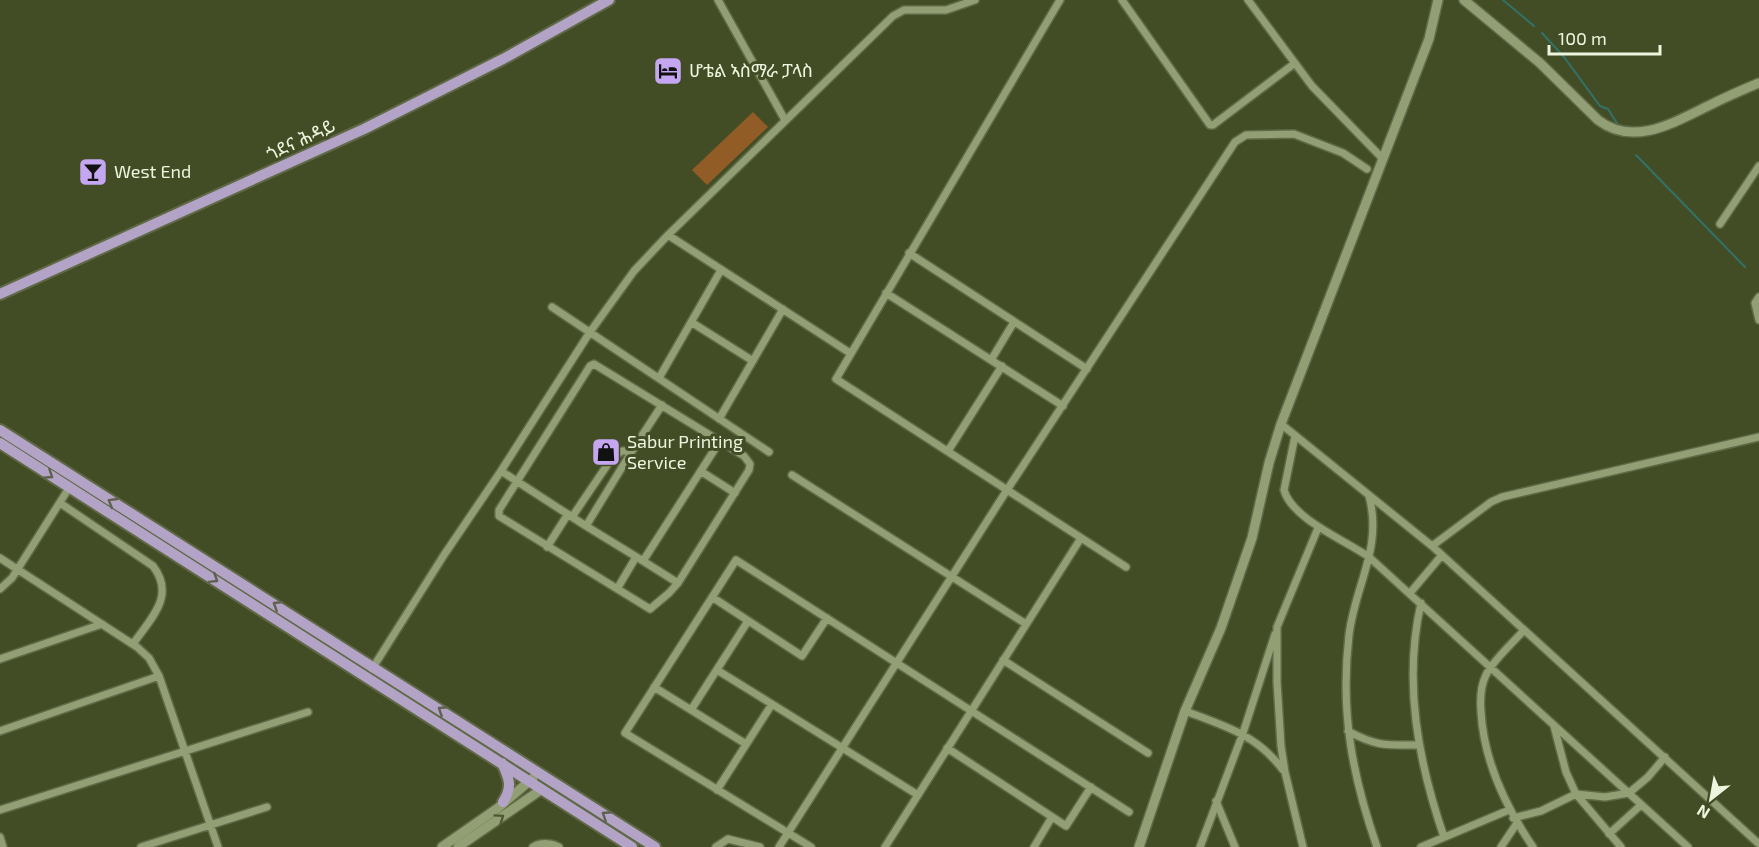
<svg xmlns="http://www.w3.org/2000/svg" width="1759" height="847" font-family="'Exo 2','Noto Sans Ethiopic',sans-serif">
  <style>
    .pitch { fill: #925c27 }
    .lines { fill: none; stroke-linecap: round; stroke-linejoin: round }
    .stream { stroke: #337269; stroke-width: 2 }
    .minor-casing { stroke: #5f6946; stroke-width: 10 }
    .tertiary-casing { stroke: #5f6946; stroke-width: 12 }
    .primary-casing { stroke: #5f6946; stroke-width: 14 }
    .minor { stroke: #929f75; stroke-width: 7 }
    .tertiary { stroke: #929f75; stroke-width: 9 }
    .primary { stroke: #b3a3c6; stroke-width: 10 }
    .oneway { stroke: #5e624e }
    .oneway2 { stroke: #4e5932 }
    .labels { text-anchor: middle; stroke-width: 6; stroke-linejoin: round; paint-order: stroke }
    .poi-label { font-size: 18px; fill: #edf5de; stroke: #424d26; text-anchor: start }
    .street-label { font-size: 18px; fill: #edf5de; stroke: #424d26 }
  </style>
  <rect width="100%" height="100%" fill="#424d26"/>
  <path class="pitch" d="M753,112L768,127L707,185L692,170Z"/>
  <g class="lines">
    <path class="stream" d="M1503,0L1534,26
      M1542,33L1564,57L1600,106L1608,109L1618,125
      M1636,155L1745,267"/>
    <g class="minor-casing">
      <path id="minor" d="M718,0L785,120
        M1060,0L836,379L1126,567
        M1122,0L1210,125H1213L1295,63
        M1248,0L1312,86L1383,159
        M1720,224L1759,166
        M668,235L850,353
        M909,253L1087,369
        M886,293L1063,406
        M1759,297L1755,303L1759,320
        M552,307L769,452
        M691,322L753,361
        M991,360L1014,322
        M594,364L744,456L750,464L749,470L678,583L669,593L650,609L499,516V510L590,366Z
        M659,378L721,270
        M719,419L783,309
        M1281,424L1432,546L1759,844
        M1295,436L1284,490C1292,519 1345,540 1369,557L1688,847
        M948,451L1002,366
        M501,471L590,332L634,271L668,235L893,16L904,10H946L975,0
        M702,472L735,493
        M792,475L1026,624
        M1369,496C1383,548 1355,585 1349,635C1340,711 1352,775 1377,847
        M60,503L153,566C176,596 151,618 133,644
        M572,517L586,526L632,451
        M586,526L643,561
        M1432,546L1491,502L1502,497L1759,437
        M547,547L568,514
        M0,558L137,647L149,658L159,676L218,847
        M678,583L643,561L720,441
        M0,589L12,578L69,488
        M617,589L636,557
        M1410,593L1442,555
        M712,597L802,656L827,618
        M1421,603C1403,682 1418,761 1444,837
        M1524,630C1513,643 1493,660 1486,675C1480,687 1480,700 1481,712C1484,762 1505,806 1533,847
        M0,659L102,624
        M1003,660L1148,753
        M372,669L444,555L501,471L572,517L612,458L622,451H632L662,405
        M717,670L918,795
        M654,687L746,744
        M691,710L748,621
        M1185,711C1225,726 1257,735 1283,770
        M1554,726L1566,772L1576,794L1621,847
        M0,731L159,676
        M1348,731C1377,747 1387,745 1419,745
        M947,748L1066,826L1091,787
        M717,790L772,704
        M1216,801L1235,847
        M0,810L308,712
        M1513,818L1541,811L1576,794L1605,797L1629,793L1648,777L1665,757
        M1609,834L1641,805
        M0,837L3,847
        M141,847L267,807
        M533,847C541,842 552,843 559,847
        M716,847L728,839L760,847
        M779,847L1007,490L1235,142L1246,135L1294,134L1343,153L1367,169
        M811,847L625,733L736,560L1129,812
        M885,847L1081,538
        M1034,847L1052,817
        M1200,847L1243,733L1275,634
        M1303,847L1285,772L1281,746L1277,682V627L1318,528
        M1421,847L1509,810
        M1501,847L1517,823"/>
    </g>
    <g class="tertiary-casing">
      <path id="tertiary" d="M1464,0L1540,63L1598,120C1633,147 1673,123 1708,106C1724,98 1742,90 1759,83
        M442,847L498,808L533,778
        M458,847L542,789
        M1139,847L1185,711L1221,628L1252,538L1269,463L1281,424L1429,39L1438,0"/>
    </g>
    <g class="primary-casing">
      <path id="primary" d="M0,294L364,129L503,59L609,0
        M0,430L655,847
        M0,443L632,847
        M502,763C509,778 513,787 503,802"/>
    </g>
    <use href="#minor" class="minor"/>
    <use href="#tertiary" class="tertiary"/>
    <use href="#primary" class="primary"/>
  </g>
  <defs><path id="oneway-chevron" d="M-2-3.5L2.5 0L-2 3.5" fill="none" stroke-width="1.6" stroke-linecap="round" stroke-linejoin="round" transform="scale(1.5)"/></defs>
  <g class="oneway">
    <use href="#oneway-chevron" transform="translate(49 475) rotate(33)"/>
    <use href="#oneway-chevron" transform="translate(112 502) rotate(-149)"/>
    <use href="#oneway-chevron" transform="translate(214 579) rotate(32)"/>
    <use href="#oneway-chevron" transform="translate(277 605) rotate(-148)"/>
    <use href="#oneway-chevron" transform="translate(442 710) rotate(-147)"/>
    <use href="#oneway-chevron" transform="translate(606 815) rotate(-147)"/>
  </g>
  <use class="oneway2" href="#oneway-chevron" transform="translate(500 818) rotate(-35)"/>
  <defs>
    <g id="hotel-square" transform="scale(1.5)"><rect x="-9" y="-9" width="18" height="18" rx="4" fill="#c5a7f1" stroke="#424d26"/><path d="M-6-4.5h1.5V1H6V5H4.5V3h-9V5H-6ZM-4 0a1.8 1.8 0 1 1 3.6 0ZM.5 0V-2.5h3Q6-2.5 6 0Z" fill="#111"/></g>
    <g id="bar-square" transform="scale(1.5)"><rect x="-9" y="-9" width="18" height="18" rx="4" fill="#c5a7f1" stroke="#424d26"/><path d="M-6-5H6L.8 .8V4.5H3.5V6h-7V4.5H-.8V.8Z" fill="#111"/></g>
    <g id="shop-square" transform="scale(1.5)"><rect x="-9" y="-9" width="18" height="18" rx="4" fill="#c5a7f1" stroke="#424d26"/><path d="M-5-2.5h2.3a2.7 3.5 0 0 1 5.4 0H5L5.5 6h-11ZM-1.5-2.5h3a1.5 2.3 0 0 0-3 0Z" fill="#111"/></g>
  </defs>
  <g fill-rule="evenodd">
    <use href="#hotel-square" x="668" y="71"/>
    <use href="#bar-square" x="93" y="172"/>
    <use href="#shop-square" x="606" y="452"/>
  </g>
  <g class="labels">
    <g class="poi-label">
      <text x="689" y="77">ሆቴል ኣስማራ ፓላስ</text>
      <text x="114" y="178">West End</text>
      <text x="627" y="448">Sabur Printing<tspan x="627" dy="21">Service</tspan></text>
    </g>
    <g class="street-label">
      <text transform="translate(301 140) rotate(-25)" y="6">ጎደና ሕዳይ</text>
    </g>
  </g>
  <g transform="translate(1711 799) rotate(211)" stroke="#424d26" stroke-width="4.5" paint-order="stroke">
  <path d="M0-4.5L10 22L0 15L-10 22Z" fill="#edf5de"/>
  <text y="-9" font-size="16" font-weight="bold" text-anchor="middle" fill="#edf5de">N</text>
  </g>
  <path d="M1549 45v9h111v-9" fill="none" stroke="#edf5de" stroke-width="3"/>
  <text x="1558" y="45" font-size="18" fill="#edf5de" stroke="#424d26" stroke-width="4.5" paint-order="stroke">100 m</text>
</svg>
